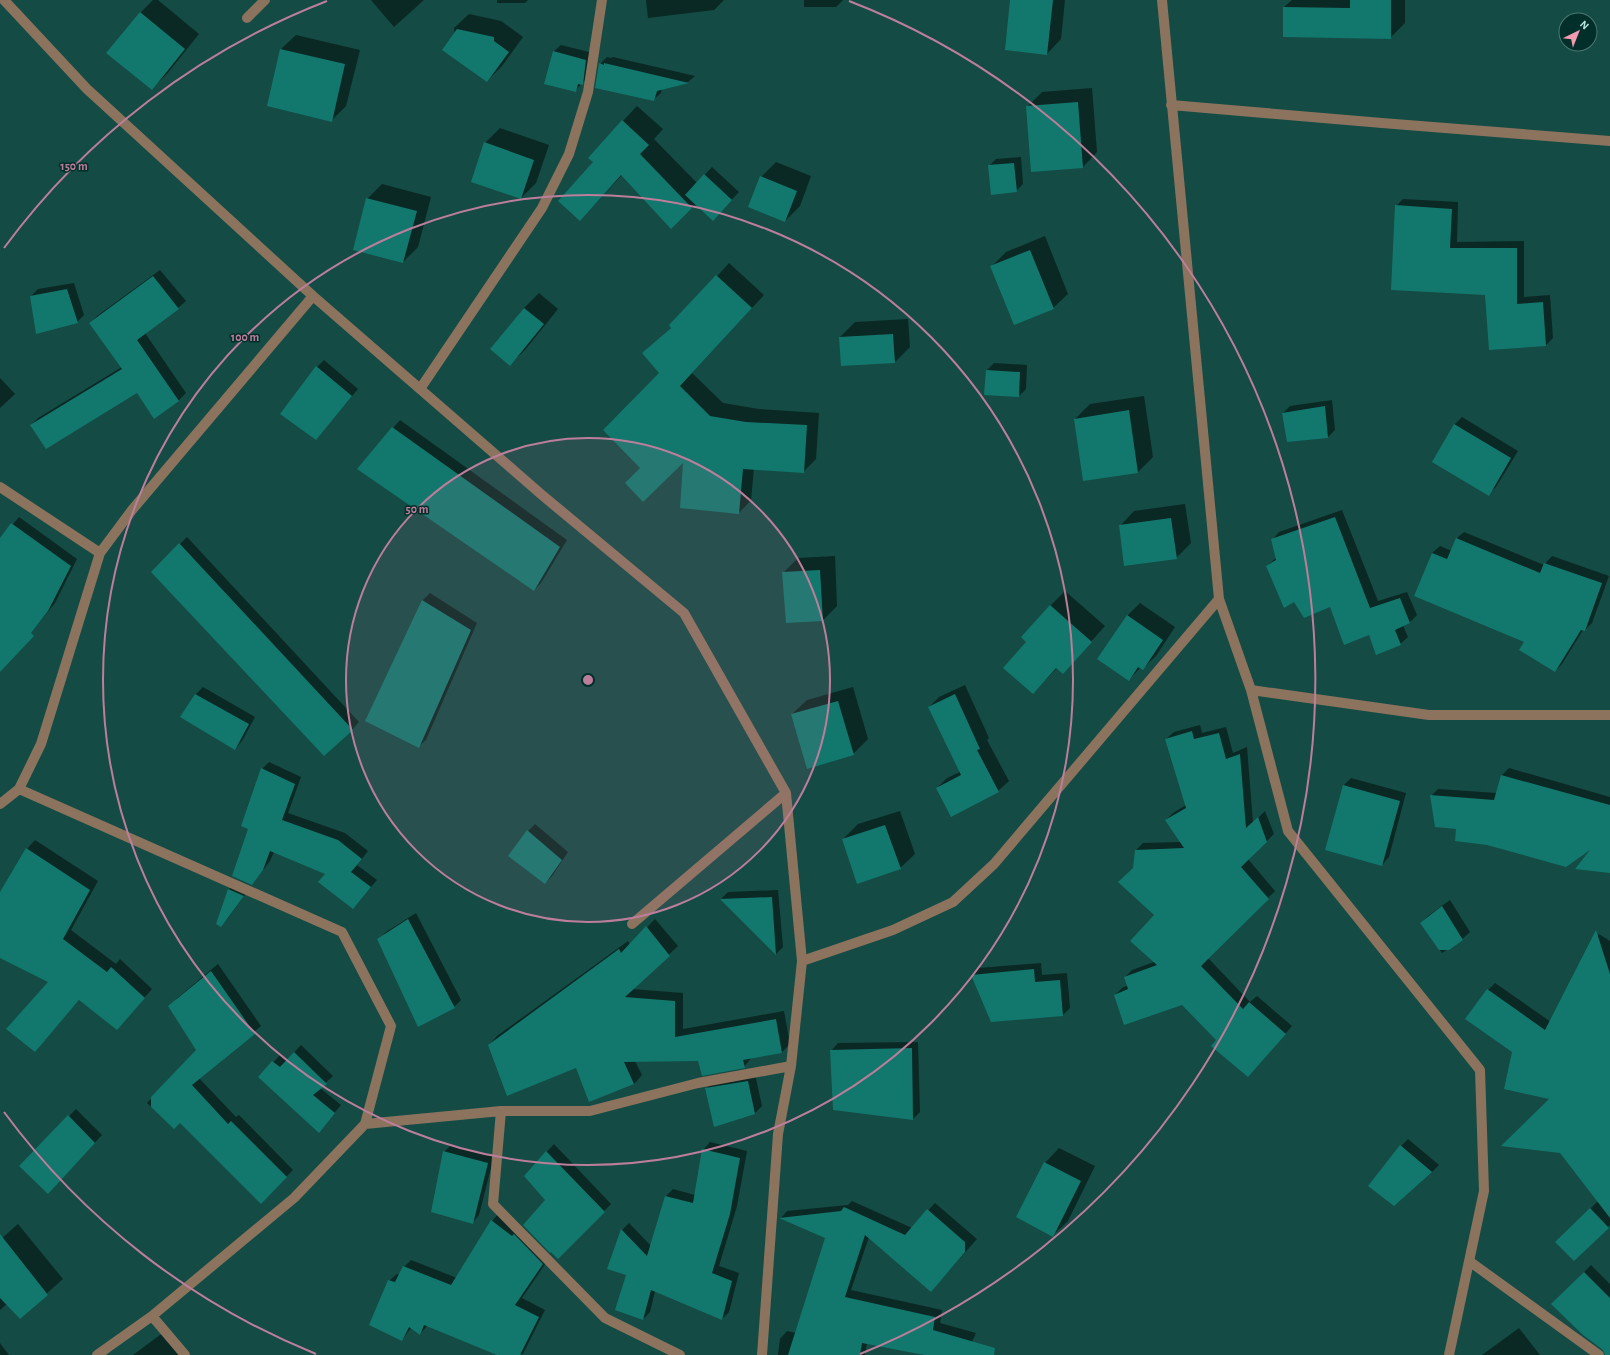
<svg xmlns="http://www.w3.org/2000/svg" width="1610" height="1355" font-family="'Alegreya Sans',sans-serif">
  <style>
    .shadow { fill: #0007 }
    .building { fill: #12786d }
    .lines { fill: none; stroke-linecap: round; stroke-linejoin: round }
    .minor { stroke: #8b735e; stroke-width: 10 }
    .ring { fill: none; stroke: #bd7e9c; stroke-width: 2 }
    .centre { fill: #bd7e9c; stroke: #022f2a; stroke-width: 2 }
    .ring-label { font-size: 12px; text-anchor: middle; font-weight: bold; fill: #bd7e9c; stroke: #022f2a; stroke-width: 3; stroke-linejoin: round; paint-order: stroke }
  </style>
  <rect width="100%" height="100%" fill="#144b44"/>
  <path class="shadow" d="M153,0H158L199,34L167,74L152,88L140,13Z
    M371,0H424L394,27Z
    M497,0H528L525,3H497Z
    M646,0H724L714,10L648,18Z
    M804,0H843L836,7H804Z
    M1011,0H1065L1061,39L1047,54Z
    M1292,0H1405V23L1390,38L1284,7Z
    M469,14L501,21L523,37L502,66L487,81L459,61L454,28Z
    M296,35L360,50L346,106L331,121L281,49Z
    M561,45L593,53L589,76L575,91L553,52Z
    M607,57L611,58L613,57L695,76L688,82L662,88L661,93L653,100L600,64Z
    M1092,88L1097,152L1083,167L1027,107L1042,92Z
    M637,106L663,129L654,139L697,183L712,167L739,192L720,212L696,204L671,227L622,175L580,220L594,162L623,121Z
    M500,128L549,145L536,183L521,198L485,143Z
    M1021,157L1023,184L1016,191L989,166L996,159Z
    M776,162L811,176L800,206L785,221L761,177Z
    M382,184L431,197L418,247L403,262L367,199Z
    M1403,199L1458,202L1457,242L1524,241V297L1550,295L1553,338L1546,345L1486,294L1396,206Z
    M1045,236L1068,294L1053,308L992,266L1006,252Z
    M729,263L764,295L692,373L723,403L759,409L819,413L816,459L803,472L754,468L751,500L739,513L685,460L642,468L660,373L643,353L672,327Z
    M160,270L186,301L178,308L145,333L186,393L178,401L137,392L31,425L38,418L122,367L90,323L97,316Z
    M74,283L84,315L77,322L31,296L38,289Z
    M539,293L558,309L525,350L510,364L491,349L524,308Z
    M908,319L910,347L895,362L840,337L855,322Z
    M324,360L358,389L316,439L281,414L317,367Z
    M994,363L1027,365L1026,389L1019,396L987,370Z
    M0,378L15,394L0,408Z
    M1144,396L1153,457L1138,472L1084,479L1075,419L1090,404Z
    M1332,400L1335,430L1328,437L1288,441L1283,413L1290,406Z
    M1462,417L1518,451L1496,487L1488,494L1433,461L1455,424Z
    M400,420L567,540L541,583L534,590L359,468Z
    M1185,504L1191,543L1176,558L1120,526L1134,511Z
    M1342,510L1378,601L1407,592L1417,615L1410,622L1403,625L1408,637L1400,644L1370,634L1331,605L1295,601L1267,566L1276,558L1272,540L1279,532Z
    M19,517L77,559L55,603L25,640L0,629V540Z
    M1464,532L1544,565L1552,556L1609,576L1592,623L1585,630H1583L1562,664L1555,671L1432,553L1440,546L1452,551L1456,539Z
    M187,537L359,722L352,730L152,572Z
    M835,556L837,606L823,620L783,573L798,558Z
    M1065,591L1105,626L1063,673L1057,668L1033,693L1028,642L1050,606Z
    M430,593L477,623L426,740L418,747L366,720L423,600Z
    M1140,603L1175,627L1156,656L1142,669L1140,668L1129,680L1127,616Z
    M965,685L989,738L987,740L1009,781L998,791L937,788L947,778L960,772L929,707L939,697Z
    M203,687L255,717L242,741L235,749L182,717L196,694Z
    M853,687L868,739L853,754L792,714L807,700Z
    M1200,725L1202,733L1226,727L1233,753L1247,747L1253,823L1265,811L1274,834L1248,859L1275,891L1208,958L1250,1002L1257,996L1292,1026L1255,1069L1217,1040L1182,1004L1115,995L1122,988L1128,985L1125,977L1132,970L1154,962L1155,915L1134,868L1136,850L1143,843L1181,842L1166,820L1173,813L1186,805L1166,739L1174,732Z
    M269,762L301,777L288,813L345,833L368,851L357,865L377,880L353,908L326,873L274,852L270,861L252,884L249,829L262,769Z
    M1509,768L1610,797V872L1593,847L1457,828L1431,796L1438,789L1497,793L1502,775Z
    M1351,778L1406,793L1389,857L1382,865L1327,849L1344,785Z
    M900,811L915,854L900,868L843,839L858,824Z
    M535,824L568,852L552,876L545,883L528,831Z
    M35,840L98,881L71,930L116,964L120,959L152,989L125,1020L80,999L35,1050L50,982L0,957V907L27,849Z
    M236,882L250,888L228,918L221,926L217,924L229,889Z
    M778,890L783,947L776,954L721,899L728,892Z
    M1450,900L1470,932L1462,939L1442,953L1421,923L1428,916Z
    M416,913L461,1000L454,1007L378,940L386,932Z
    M655,919L678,946L632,989L683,993V1029L784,1011L790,1044L782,1052L752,1057L744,1067L699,1060L635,1061L642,1075L634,1084L577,1067L489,1045L497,1036L628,941L630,945Z
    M1599,934L1610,941V1225L1574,1260L1564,1235L1598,1201L1551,1098L1513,1051L1488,990L1495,983L1551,1022L1592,941Z
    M1041,963L1042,975L1067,973L1070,1008L1063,1015L992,1021L972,975L979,968Z
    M218,964L261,1026L199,1078L236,1117L239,1115L293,1170L261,1202L180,1122L174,1128L147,1103L198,1050L176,999Z
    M918,1042L920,1112L913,1119L831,1051L838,1043Z
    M301,1045L333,1076L320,1088L341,1105L319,1131L260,1077L280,1055L287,1060Z
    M755,1074L762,1106L755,1113L706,1089L713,1082Z
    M76,1109L102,1135L55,1185L20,1166Z
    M1408,1139L1439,1165L1432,1172L1401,1146Z
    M710,1142L747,1151L737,1206L719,1266L739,1273L729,1312L722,1319L655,1291L650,1312L643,1319L627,1275L609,1269L622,1230L629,1223L651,1246L666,1196L673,1189L695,1195L703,1150Z
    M554,1144L611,1204L558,1258L547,1200L525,1176Z
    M451,1145L494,1156L479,1215L472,1223L444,1152Z
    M1059,1148L1095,1166L1068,1221L1053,1235L1045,1163Z
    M852,1201L912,1228L935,1203L977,1239L938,1283L869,1237L851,1290L942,1310L940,1323L976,1333L966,1355H921L922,1354L867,1343L865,1355H778L780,1339L787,1331L796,1333L826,1237L781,1218L787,1211L848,1205Z
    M499,1213L550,1257L522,1298L545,1310L523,1354L500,1355L428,1325L420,1334L411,1328L402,1340L389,1281L397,1274L400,1275L404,1267L411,1260L457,1278L492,1221Z
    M18,1224L63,1279L20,1317L7,1304L0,1310V1240Z
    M1591,1265L1610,1284V1328L1553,1304Z
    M1519,1328L1540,1355H1482Z
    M164,1332L180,1355H133Z
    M0,1343L9,1355H0Z"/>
  <path class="building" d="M1010,0H1053L1047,55L1005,50Z
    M1350,0H1391V39L1283,37V7L1350,8Z
    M140,12L185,49L152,90L106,53Z
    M457,29L494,37V41L509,52L487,82L442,50Z
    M280,49L345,64L332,122L267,106Z
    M553,51L586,60L583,85L578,84L576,92L544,84Z
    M599,63L604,65V63L689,83L657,91L654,101L595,88Z
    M1078,102L1083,168L1031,172L1026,106Z
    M622,120L649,145L640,154L692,208L671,229L621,175L580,221L558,201L593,162L588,158Z
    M484,142L534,160L521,199L471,182Z
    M1014,163L1017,192L991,195L988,165Z
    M704,174L732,200L713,221L685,195Z
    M760,176L797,191L785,222L748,207Z
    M366,198L417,211L403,263L353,250Z
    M1395,205L1452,209L1450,248H1517V304L1543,302L1546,346L1489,350L1485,295L1391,290Z
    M1030,250L1054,309L1014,325L990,266Z
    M716,275L752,308L680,386L710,416L746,422L807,425L804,473L743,469L739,514L680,508L683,463L643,502L625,483L640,468L603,430L659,373L642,353L671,328L669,325Z
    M153,276L179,309L137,340L179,401L154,419L137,393L46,449L30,425L122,369L89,323Z
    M67,289L78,323L36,334L30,296Z
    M524,308L544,324L510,366L490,349Z
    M893,334L895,363L841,366L839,337Z
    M316,366L352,396L316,440L280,414Z
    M986,370L1020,372L1019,397L984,395Z
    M1325,406L1328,438L1287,442L1282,413Z
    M1129,410L1138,473L1083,481L1074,419Z
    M1454,424L1511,458L1489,496L1432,462Z
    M392,427L560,547L534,591L357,469Z
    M1335,517L1370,608L1400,598L1410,623L1395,630L1401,645L1376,655L1369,635L1344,645L1330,607L1304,618L1294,602L1284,608L1266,566L1276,560L1271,539Z
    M1171,518L1177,559L1124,566L1119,525Z
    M11,523L71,566L48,611L31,633L34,636L0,672V538Z
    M1456,538L1540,573L1544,563L1602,583L1585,631L1581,630L1555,672L1519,650L1524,642L1414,596L1432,553L1447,559Z
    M179,543L353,730L324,756L151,572Z
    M820,570L823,621L786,623L782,572Z
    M422,600L471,630L419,748L365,721Z
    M1050,605L1092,642L1063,674L1056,668L1033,694L1003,668L1026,642L1021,637Z
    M1127,615L1163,640L1143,670L1138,667L1129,681L1097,659Z
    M195,694L249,724L235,750L180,717Z
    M955,694L980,749L977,750L999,792L951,817L936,788L961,775L928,707Z
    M838,701L854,755L807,769L791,714Z
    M1192,731L1194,739L1219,733L1226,759L1240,754L1246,828L1258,817L1267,842L1241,867L1269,899L1201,966L1243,1009L1249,1002L1286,1034L1248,1077L1211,1046L1216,1040L1182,1005L1124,1025L1114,995L1128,989L1124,977L1157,965L1130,941L1154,915L1118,882L1133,868L1135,850L1184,848L1165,820L1186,808L1165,739Z
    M261,768L295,784L282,820L338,840L362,859L351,872L371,887L353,909L318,882L325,874L270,851L263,870L252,885L232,876L248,829L241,826Z
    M1501,775L1610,805V873L1575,869L1590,850L1566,867L1487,845L1455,841L1456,829L1435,827L1430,795L1494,800Z
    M1343,785L1400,801L1382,866L1325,850Z
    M885,825L901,869L857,884L842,839Z
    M527,830L562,860L545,884L508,856Z
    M26,848L90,890L63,939L107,972L111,967L145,998L117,1030L79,1000L35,1052L6,1029L48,982L0,958V892Z
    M228,889L244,896L221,927L216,924Z
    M772,897L776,955L720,899Z
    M1442,906L1463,940L1449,950H1439L1420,923Z
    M408,919L455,1008L418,1027L377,939Z
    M646,926L670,956L625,997L675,1001V1037L776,1019L782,1053L743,1060L745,1068L702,1076L698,1061L624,1062L634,1084L589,1102L576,1068L507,1096L488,1045L619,949L621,953Z
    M1596,930L1610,974V1218L1560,1153L1501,1146L1549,1099L1504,1089L1512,1052L1465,1019L1487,989L1545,1030Z
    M1034,969L1035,982L1060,980L1063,1016L991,1022L971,975Z
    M211,971L255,1034L192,1085L228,1124L231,1121L287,1177L261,1204L180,1123L174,1129L151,1107V1097L196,1050L168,1006Z
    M912,1048L913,1120L833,1110L830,1050Z
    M294,1052L327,1084L313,1095L335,1113L319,1133L258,1077L272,1061L280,1067Z
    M748,1081L755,1114L714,1127L705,1088Z
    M68,1115L95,1143L48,1194L19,1166Z
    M1400,1145L1432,1172L1394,1206L1368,1186Z
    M702,1149L740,1158L730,1214L712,1273L732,1281L722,1320L651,1290L643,1320L615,1310L626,1275L607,1269L621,1229L647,1256L665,1196L693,1203Z
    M443,1151L488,1163L473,1224L431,1212Z
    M546,1151L605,1212L558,1259L551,1252L550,1253L523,1225L545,1200L524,1176Z
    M1044,1162L1081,1181L1053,1237L1016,1217Z
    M844,1207L905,1235L927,1209L965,1242V1252L931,1292L865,1235L845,1297L935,1317L933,1330L995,1348L994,1355H924L862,1343L860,1355H788L825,1238L779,1218L841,1211Z
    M1590,1208L1609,1228L1574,1261L1555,1242Z
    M491,1220L512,1236L514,1234L543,1264L515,1305L539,1317L520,1355H497L424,1325L420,1335L409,1327L402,1341L369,1325L388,1280L395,1282L403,1266L451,1285Z
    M0,1234L48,1295L20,1319L0,1298Z
    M1584,1272L1610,1298V1355H1605L1603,1350L1583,1335L1551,1304Z"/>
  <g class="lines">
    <path class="minor" d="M4,0L87,89L313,296L542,495L684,613L786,793L802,961L791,1066L778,1134L762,1355
      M1162,0L1219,599L1251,690L1288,831L1480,1070L1484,1191L1449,1355
      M247,18L265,0
      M1171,105L1382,123L1610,141
      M420,389L542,208L569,154L588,92L602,0
      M0,487L100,553
      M1251,690L1429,715H1610
      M19,789L342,932L391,1026L365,1124L294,1198L152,1316L97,1355
      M0,804L19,789L41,744L100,553L132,510L313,296
      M632,924L786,793
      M802,961L893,930L953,902L994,864L1219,599
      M501,1111L493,1204L605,1318L680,1355
      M365,1124L501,1111H590L698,1083L791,1066
      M1469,1261L1599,1355
      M152,1316L185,1355"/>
  </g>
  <circle cx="588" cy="680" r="242" fill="#bd7e9c" fill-opacity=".12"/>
  <g class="ring">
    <circle cx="588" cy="680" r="242"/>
    <circle cx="588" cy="680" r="485"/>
    <path d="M316 1354A727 727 0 0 1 4 1112M4 248A727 727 0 0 1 327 1M849 1A727 727 0 0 1 860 1354"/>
  </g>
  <circle cx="588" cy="680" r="6" class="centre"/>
  <g class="ring-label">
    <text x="74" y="170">150 m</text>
    <text x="245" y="341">100 m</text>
    <text x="417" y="513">50 m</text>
  </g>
  <g transform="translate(1578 32) rotate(43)"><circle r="19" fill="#022f2a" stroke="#4b7872"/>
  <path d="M0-3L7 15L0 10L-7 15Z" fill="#f29ab0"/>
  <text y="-6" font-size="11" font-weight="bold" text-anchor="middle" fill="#b8e5dd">N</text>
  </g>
</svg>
